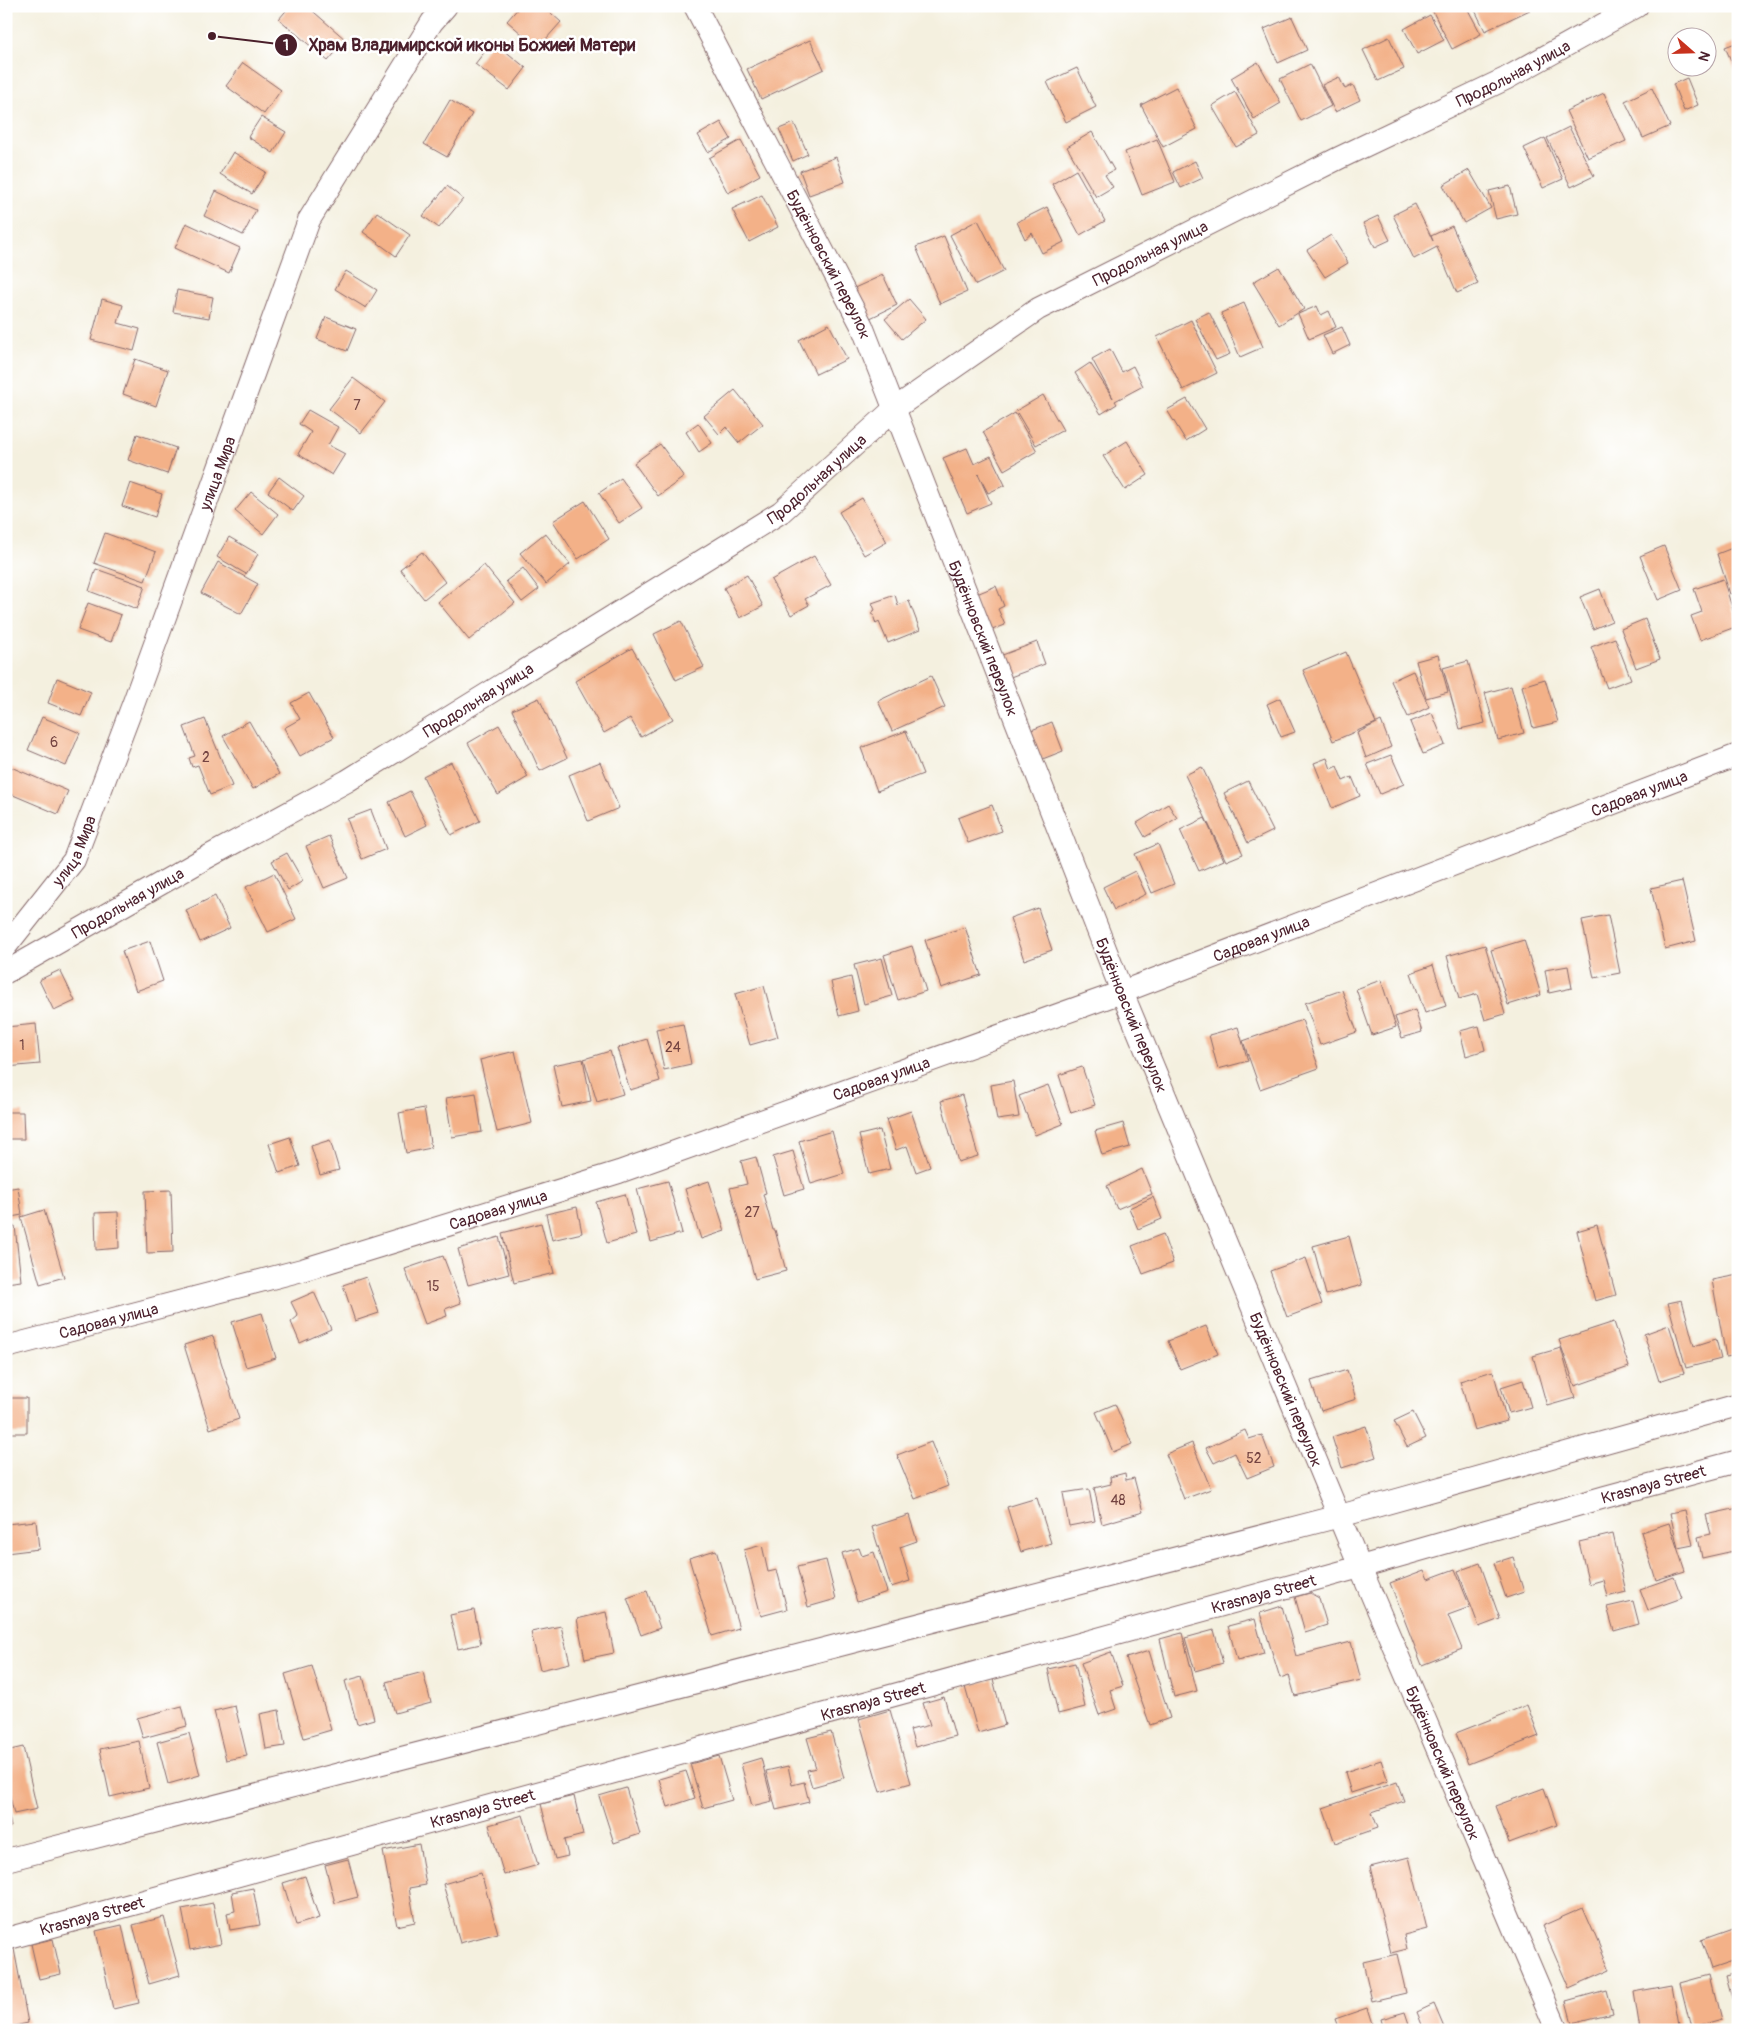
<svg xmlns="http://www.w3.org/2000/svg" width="1744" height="2036" font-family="Pangolin,sans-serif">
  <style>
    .building { fill: #f3b188 }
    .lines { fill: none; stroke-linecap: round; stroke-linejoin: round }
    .minor-casing { stroke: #86686a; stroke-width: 24 }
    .minor { stroke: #fff; stroke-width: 22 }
    .labels { text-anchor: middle; stroke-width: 5; stroke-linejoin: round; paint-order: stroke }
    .number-label { font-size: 14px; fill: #744442 }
    .street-label { font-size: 16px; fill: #4a1f2b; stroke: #fff }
    .leader { fill: none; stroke: #4a1f2b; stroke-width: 2 }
    .callout-dot { fill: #4a1f2b; stroke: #fff; stroke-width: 2 }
    .mark-label { font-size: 15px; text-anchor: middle; font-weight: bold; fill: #fff }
    .callout-label { font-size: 18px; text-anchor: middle; font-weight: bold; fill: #4a1f2b; stroke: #fff; stroke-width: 5; stroke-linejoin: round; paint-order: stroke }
  </style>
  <rect width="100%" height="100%" fill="#fff"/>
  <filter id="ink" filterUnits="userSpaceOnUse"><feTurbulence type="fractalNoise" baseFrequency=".02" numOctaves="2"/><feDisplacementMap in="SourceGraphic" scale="10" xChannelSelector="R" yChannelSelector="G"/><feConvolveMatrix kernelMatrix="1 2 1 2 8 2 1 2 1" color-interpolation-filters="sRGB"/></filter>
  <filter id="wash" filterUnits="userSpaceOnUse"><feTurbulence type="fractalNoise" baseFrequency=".0096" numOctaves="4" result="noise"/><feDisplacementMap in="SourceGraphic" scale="20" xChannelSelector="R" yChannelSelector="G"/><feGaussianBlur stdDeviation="1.12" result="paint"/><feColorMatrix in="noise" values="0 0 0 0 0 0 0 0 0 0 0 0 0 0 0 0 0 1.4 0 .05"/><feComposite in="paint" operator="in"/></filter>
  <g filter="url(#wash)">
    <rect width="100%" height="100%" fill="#f4f0df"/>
    <g id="blocks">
      <path class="building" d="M290,6H307L346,40L328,61L279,19Z
        M520,6H543L561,22L538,48L507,21Z
        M1435,6H1466L1481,34L1452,49L1431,8Z
        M1473,6H1533L1534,8L1485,31Z
        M1430,15L1444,40L1417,54L1404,29Z
        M1292,17L1307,50L1278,63L1264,29Z
        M1389,37L1404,69L1378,81L1363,50Z
        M810,40L824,69L761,99L747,69Z
        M493,41L526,68L509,90L475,64Z
        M1738,42V76L1725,47Z
        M1258,62L1281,103L1254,119L1231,78Z
        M243,63L281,90L264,114L226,86Z
        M1310,64L1331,106L1301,121L1280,79Z
        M1077,68L1096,107L1066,122L1047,82Z
        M1339,77L1345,89L1353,85L1360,100L1335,112L1322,85Z
        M1687,78L1698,105L1684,111L1673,84Z
        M1176,87L1197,129L1163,147L1141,105Z
        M1652,88L1670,126L1643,138L1625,101Z
        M1235,92L1259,135L1236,147L1212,106Z
        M1604,93L1626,141L1588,158L1566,111Z
        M450,100L472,114L447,157L424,144Z
        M261,117L286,132L273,153L248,137Z
        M721,122L731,139L708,152L698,135Z
        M794,123L808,154L793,161L779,129Z
        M1569,127L1594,176L1571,187L1547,138Z
        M1092,132L1114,170L1105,175L1113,187L1096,197L1067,147Z
        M1545,138L1563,179L1543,188L1524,148Z
        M1157,139L1175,182L1142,195L1125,152Z
        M741,140L760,175L728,193L709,158Z
        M233,152L266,172L252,194L220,174Z
        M836,157L845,182L809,195L800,171Z
        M1195,161L1203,178L1181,188L1173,172Z
        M1076,170L1105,221L1080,235L1052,184Z
        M1469,170L1491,208L1464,223L1443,185Z
        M447,186L463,199L439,228L423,216Z
        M1510,186L1517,214L1496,219L1489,191Z
        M216,191L256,210L243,235L204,216Z
        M762,195L778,227L749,242L732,209Z
        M1415,204L1433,241L1431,236L1452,226L1478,284L1457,293L1437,247L1414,259L1393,215Z
        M1047,207L1064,242L1042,253L1032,233L1025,239L1017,222Z
        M377,212L410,235L396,256L363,232Z
        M1378,216L1390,240L1375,247L1363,223Z
        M978,220L1004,271L976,285L950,235Z
        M186,223L240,248L229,273L175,248Z
        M1331,235L1348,263L1325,277L1307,250Z
        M944,236L967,292L940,304L916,247Z
        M1279,267L1304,309L1279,325L1253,282Z
        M346,271L377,290L366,308L335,289Z
        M883,275L897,305L864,321L850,290Z
        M177,290L213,297L209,318L173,312Z
        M102,299L123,305L118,323L140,329L134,351L91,340Z
        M909,299L926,319L902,339L885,319Z
        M1244,303L1263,347L1240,357L1221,313Z
        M1317,306L1321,315L1329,311L1336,327L1309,339L1298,314Z
        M1209,312L1230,354L1216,360L1195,319Z
        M326,317L356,329L347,351L317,339Z
        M1191,320L1217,373L1183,390L1157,337Z
        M829,324L847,359L816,374L799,340Z
        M1342,327L1350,345L1332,354L1323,335Z
        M1110,349L1122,372L1133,366L1143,386L1115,401L1117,404L1101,414L1075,373L1090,363L1113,398L1092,359Z
        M135,359L168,370L156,406L123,394Z
        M353,378L385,402L361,433L329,409Z
        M735,390L763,424L739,443L726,427L719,434L704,416Z
        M1043,395L1063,430L1036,445L1016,411Z
        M1187,399L1205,429L1186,441L1167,410Z
        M308,410L338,427L328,445L345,454L332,475L298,454L311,432L299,424Z
        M1015,413L1037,451L1004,470L983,432Z
        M698,423L712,443L699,452L686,432Z
        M137,434L176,448L167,474L128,460Z
        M1127,441L1148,475L1125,490L1103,456Z
        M660,444L684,477L658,496L634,463Z
        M967,448L974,464L991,456L1005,485L988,493L978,474L991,503L967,513L943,458Z
        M279,477L304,496L293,511L268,492Z
        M621,478L642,508L619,523L599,493Z
        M130,483L162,494L155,517L122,506Z
        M251,492L278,514L263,534L235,511Z
        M862,498L887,542L864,555L839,512Z
        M585,501L609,539L578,559L553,521Z
        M105,533L156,552L145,581L94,563Z
        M545,533L570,564L546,584L520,553Z
        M229,537L258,554L246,574L217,557Z
        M1664,546L1682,590L1658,600L1640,556Z
        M1735,547L1738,556V591L1730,594L1717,554Z
        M422,552L445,582L424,599L400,569Z
        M814,556L831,585L805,599L809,605L791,615L771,580Z
        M218,562L258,584L241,614L201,593Z
        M484,565L515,603L469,640L438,602Z
        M523,568L539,589L522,602L506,581Z
        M96,569L145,586L137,609L89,591Z
        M747,575L763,606L740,618L724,588Z
        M1723,579L1738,626L1700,640L1691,616L1702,612L1694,589Z
        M996,586L1004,606L998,609L1005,625L987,632L972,596Z
        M1600,589L1612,621L1593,629L1580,597Z
        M895,595L898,605L909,601L920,630L888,643L879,622L876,624L872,612L875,610L872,603Z
        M88,603L121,615L111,642L78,630Z
        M1645,619L1660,659L1636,668L1621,629Z
        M681,621L704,667L676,680L654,634Z
        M1615,638L1631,679L1607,688L1591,647Z
        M1037,642L1045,664L1005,679L997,657Z
        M632,648L673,719L641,737L630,718L604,733L575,681Z
        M1346,652L1376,723L1333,741L1303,670Z
        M1438,655L1448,692L1426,698L1416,661Z
        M1468,661L1485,723L1460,729L1443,668Z
        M1413,671L1429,707L1408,717L1391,681Z
        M931,676L945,707L892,731L878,701Z
        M57,678L91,692L81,716L48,703Z
        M1545,679L1558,722L1533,728L1522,686Z
        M1511,686L1524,733L1498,740L1485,693Z
        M309,693L334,737L300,756L284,728L300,719L291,703Z
        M539,698L567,758L540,771L512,710Z
        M1280,698L1295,732L1281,737L1267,704Z
        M1432,713L1445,745L1423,754L1410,722Z
        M42,717L80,733L66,766L28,750Z
        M205,719L232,786L210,795L198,765L192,767L189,758L195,756L184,727Z
        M249,721L279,774L253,789L223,736Z
        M1381,721L1391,747L1366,758L1357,733Z
        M1052,722L1063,751L1040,760L1029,731Z
        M499,725L528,777L498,795L468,743Z
        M906,731L923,774L877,791L861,748Z
        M1391,755L1404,784L1380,794L1367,764Z
        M1327,758L1331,769L1337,766L1343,781L1352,777L1360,796L1332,808L1314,763Z
        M451,762L480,821L451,835L423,776Z
        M600,762L619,808L588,821L569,775Z
        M6,765L68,791L58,814L6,792Z
        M1202,767L1243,854L1226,861L1185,775Z
        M1248,781L1273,831L1248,843L1224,793Z
        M410,791L427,825L405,836L389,802Z
        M1168,804L1177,818L1145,837L1137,823Z
        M992,805L1002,831L968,843L958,818Z
        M371,810L386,849L362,859L347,819Z
        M1205,818L1224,860L1199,871L1180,830Z
        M329,836L348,878L324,888L306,846Z
        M1158,844L1174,884L1152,893L1135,854Z
        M287,853L303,881L288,890L272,861Z
        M1135,871L1146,894L1114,910L1103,887Z
        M274,873L296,919L268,932L246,887Z
        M1682,881L1696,941L1665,949L1651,888Z
        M215,896L230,928L200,942L186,910Z
        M1038,908L1052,950L1024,960L1010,918Z
        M1608,915L1620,973L1594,978L1582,920Z
        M965,927L981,975L941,988L925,940Z
        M1524,940L1541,995L1508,1005L1491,950Z
        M150,941L163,981L136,991L122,951Z
        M1485,945L1505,1014L1485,1020L1477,994L1459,999L1447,956Z
        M912,946L926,991L898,1000L884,955Z
        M882,958L892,996L864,1004L854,965Z
        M1433,965L1446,1006L1425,1013L1411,973Z
        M1568,966L1572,988L1549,993L1545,970Z
        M60,970L75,1001L54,1011L39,980Z
        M851,977L858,1011L839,1016L831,982Z
        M1381,980L1396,1027L1372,1035L1356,989Z
        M764,986L778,1037L750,1045L735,994Z
        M1342,990L1357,1032L1320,1045L1305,1003Z
        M1415,1010L1422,1032L1402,1038L1395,1017Z
        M1302,1020L1319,1068L1260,1089L1243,1041Z
        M36,1024L40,1064L6,1067V1027Z
        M683,1024L691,1064L664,1070L656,1029Z
        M1479,1026L1485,1050L1466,1056L1460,1031Z
        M1238,1027L1248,1061L1218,1069L1209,1035Z
        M647,1039L660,1081L630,1090L617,1048Z
        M515,1051L532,1123L497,1132L480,1060Z
        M610,1051L623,1094L597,1102L584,1059Z
        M583,1059L591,1101L562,1107L553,1065Z
        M1082,1067L1095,1105L1071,1113L1059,1075Z
        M1013,1081L1019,1117L997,1120L991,1085Z
        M1048,1085L1063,1124L1035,1135L1019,1096Z
        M476,1093L482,1132L452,1137L446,1098Z
        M962,1095L978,1156L958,1162L941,1101Z
        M424,1108L431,1148L406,1153L399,1113Z
        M911,1111L930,1167L916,1172L907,1146L896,1150L886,1120Z
        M6,1112H23L24,1139H6Z
        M1123,1123L1130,1147L1102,1155L1095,1131Z
        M880,1130L890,1169L869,1174L859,1135Z
        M832,1131L844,1174L811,1184L799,1141Z
        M290,1137L300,1166L279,1173L269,1144Z
        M330,1140L339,1170L320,1175L311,1146Z
        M793,1151L804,1189L784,1195L773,1157Z
        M756,1157L766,1193L763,1194L773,1230H775L786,1271L755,1279L730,1188L747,1184L741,1161Z
        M1142,1169L1152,1194L1117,1209L1107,1186Z
        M668,1181L682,1233L651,1242L637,1189Z
        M709,1181L725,1231L701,1239L685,1189Z
        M18,1187L22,1215L6,1218V1189Z
        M171,1190L173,1252L147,1253L145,1191Z
        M625,1194L636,1235L607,1243L596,1202Z
        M1153,1197L1162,1219L1138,1229L1129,1208Z
        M577,1207L582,1233L552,1240L546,1214Z
        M44,1210L64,1277L40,1284L21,1217Z
        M118,1212L119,1248L96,1250L95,1213Z
        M541,1223L554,1273L514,1283L502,1233Z
        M1597,1225L1616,1295L1595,1301L1577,1231Z
        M15,1226L21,1281L6,1283V1227Z
        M1163,1234L1173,1263L1143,1274L1132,1246Z
        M1349,1236L1362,1285L1326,1295L1313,1246Z
        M499,1237L509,1274L468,1285L458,1249Z
        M1734,1253H1738V1272H1737Z
        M443,1256L461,1303L445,1309L447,1316L425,1324L405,1269Z
        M1306,1258L1322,1304L1287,1317L1270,1271Z
        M1738,1275V1355L1726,1357L1712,1280Z
        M366,1277L379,1313L355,1321L343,1285Z
        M314,1292L331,1329L300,1343L291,1322L298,1316L291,1302Z
        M1682,1300L1694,1346L1716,1339L1721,1359L1686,1368L1668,1303Z
        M262,1313L276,1358L246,1367L232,1322Z
        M1614,1322L1629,1367L1575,1386L1559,1340Z
        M1669,1325L1684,1373L1659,1381L1644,1334Z
        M1206,1326L1218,1354L1180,1369L1168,1341Z
        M213,1336L239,1419L210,1429L184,1345Z
        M1561,1348L1575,1398L1547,1406L1533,1356Z
        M1347,1370L1356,1399L1321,1411L1311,1381Z
        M1493,1371L1507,1421L1474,1430L1460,1381Z
        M1523,1380L1531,1407L1509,1413L1501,1387Z
        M6,1398H27V1433H6Z
        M1115,1404L1132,1444L1113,1452L1096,1412Z
        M1413,1412L1426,1438L1407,1447L1394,1421Z
        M1366,1426L1376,1457L1342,1468L1332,1437Z
        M1245,1430L1249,1439L1262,1435L1274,1467L1247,1478L1235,1453L1214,1463L1206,1448Z
        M931,1442L948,1486L915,1499L897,1455Z
        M1192,1443L1211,1489L1184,1499L1166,1454Z
        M1125,1473L1126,1480L1134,1478L1143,1512L1102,1524L1094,1488L1111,1484L1110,1477Z
        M1089,1489L1095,1521L1069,1526L1063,1493Z
        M1037,1498L1051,1543L1021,1552L1007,1507Z
        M1738,1508V1550L1702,1558L1698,1537L1711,1534L1706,1515Z
        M1685,1510L1693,1545L1678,1548L1670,1513Z
        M909,1515L917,1541L900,1547L910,1581L891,1587L872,1527Z
        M36,1521L39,1549L6,1553V1524Z
        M1669,1523L1685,1571L1656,1580L1641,1532Z
        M1613,1534L1626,1592L1607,1597L1603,1580L1589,1584L1579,1542Z
        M762,1545L768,1572L777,1570L787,1609L761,1616L744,1550Z
        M859,1548L862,1556L874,1552L887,1592L857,1602L842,1553Z
        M716,1550L739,1628L712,1636L689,1558Z
        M1513,1557L1524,1592L1506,1598L1494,1563Z
        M826,1560L836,1599L808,1607L797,1567Z
        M1480,1563L1500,1619L1479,1627L1458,1571Z
        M1455,1569L1470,1607L1448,1615L1462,1649L1422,1665L1390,1583L1424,1570L1428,1579Z
        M1674,1577L1682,1598L1648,1610L1640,1589Z
        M647,1591L660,1628L641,1635L627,1598Z
        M1310,1593L1319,1598L1327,1625L1305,1632L1295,1597Z
        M1633,1601L1639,1624L1614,1631L1607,1607Z
        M1282,1606L1296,1656L1351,1642L1361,1680L1295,1696L1289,1675L1280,1678L1260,1613Z
        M474,1610L481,1644L458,1649L450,1615Z
        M606,1612L614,1653L585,1659L577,1619Z
        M1255,1619L1264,1653L1237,1660L1228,1626Z
        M561,1626L570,1663L540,1670L531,1632Z
        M1214,1630L1223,1663L1195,1671L1185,1638Z
        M1182,1633L1197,1691L1174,1697L1160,1639Z
        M1149,1651L1170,1718L1150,1725L1126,1658Z
        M1111,1652L1123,1686L1110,1690L1116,1709L1099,1715L1081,1663Z
        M1075,1663L1085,1707L1058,1714L1048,1669Z
        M312,1666L331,1730L304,1738L285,1674Z
        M423,1672L431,1703L395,1713L386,1682Z
        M363,1676L374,1719L357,1724L345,1681Z
        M993,1679L1005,1725L978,1733L965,1687Z
        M944,1697L955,1736L915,1747L910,1730L930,1725L923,1703Z
        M1527,1705L1539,1736L1468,1764L1456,1733Z
        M182,1706L187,1726L143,1738L137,1718Z
        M235,1706L247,1756L226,1760L214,1711Z
        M279,1710L285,1746L266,1749L260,1714Z
        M890,1710L911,1783L880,1792L859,1719Z
        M831,1732L844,1778L812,1787L807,1770L816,1768L807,1738Z
        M189,1733L200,1775L168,1784L157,1742Z
        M139,1741L149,1788L110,1797L100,1749Z
        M23,1747L37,1809L14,1814L6,1779V1751Z
        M719,1756L732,1800L703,1808L690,1764Z
        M761,1758L772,1801L752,1806L741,1764Z
        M1381,1760L1388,1781L1351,1793L1345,1772Z
        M788,1766L792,1785L804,1782L809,1802L776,1810L766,1771Z
        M686,1771L695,1798L668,1807L659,1779Z
        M1397,1782L1404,1801L1372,1812L1378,1828L1335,1843L1323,1808Z
        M626,1788L640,1834L614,1843L599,1796Z
        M1544,1788L1557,1825L1509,1843L1495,1806Z
        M574,1796L583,1835L564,1840L568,1856L555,1859L541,1804Z
        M7,1806L11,1827H6V1807Z
        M523,1815L538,1865L504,1875L489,1825Z
        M419,1844L426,1885L409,1888L415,1922L397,1926L383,1851Z
        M1409,1857L1427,1929L1404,1935L1407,1949L1391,1953L1370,1867Z
        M348,1859L358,1897L335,1903L325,1865Z
        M481,1873L498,1933L460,1943L443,1884Z
        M305,1876L319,1918L296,1925L283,1883Z
        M253,1888L260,1925L230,1930L227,1913L235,1911L232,1892Z
        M213,1903L221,1944L190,1950L182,1909Z
        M1583,1908L1610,1970L1569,1988L1542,1926Z
        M164,1917L180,1975L149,1984L133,1925Z
        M122,1925L139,2003L113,2009L96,1931Z
        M1738,1926V1960L1711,1969L1701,1939Z
        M53,1939L61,1974L39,1979L31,1944Z
        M14,1949L28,2023L6,2028V1950Z
        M1397,1954L1406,1993L1372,2001L1363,1962Z
        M1738,1974V2016H1737L1726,1977Z
        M1709,1975L1720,2020L1691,2028L1680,1983Z
        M1672,1985L1680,2030H1640L1634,1992Z
        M1606,1990L1612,2013L1572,2023L1566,2001Z
        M1434,2004L1445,2030H1424L1417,2012Z
        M1367,2008L1374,2030H1339L1335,2019Z
        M1405,2012L1411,2030H1384L1381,2019Z"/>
    </g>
  </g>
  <g filter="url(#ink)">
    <use href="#blocks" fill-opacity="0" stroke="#86686a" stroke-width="1"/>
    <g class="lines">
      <g class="minor-casing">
        <g id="minor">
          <path id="s1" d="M695,6L862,326L1122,992L1360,1567L1557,2030"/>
          <path id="s2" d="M6,946L74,860L134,702L309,220L432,22L446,6"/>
          <path id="s3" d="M6,972L202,860L347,781L781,512L894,409L1038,309L1339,158L1505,79L1637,6"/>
          <path id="s4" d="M6,1347L302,1270L619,1172L1122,992L1738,755"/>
          <path d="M6,1860L1340,1516L1738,1405"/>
          <path id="s5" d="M6,1939L1360,1567L1605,1497L1738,1461"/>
        </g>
      </g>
      <use href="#minor" class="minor"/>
    </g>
  </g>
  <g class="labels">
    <g class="number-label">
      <text x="357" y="410">7</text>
      <text x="54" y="747">6</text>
      <text x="206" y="762">2</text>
      <text x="22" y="1050">1</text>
      <text x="673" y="1052">24</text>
      <text x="752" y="1217">27</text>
      <text x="433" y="1291">15</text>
      <text x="1254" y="1463">52</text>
      <text x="1118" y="1505">48</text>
    </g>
    <g class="street-label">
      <text dy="6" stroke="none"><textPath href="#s3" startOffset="1760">Продольная улица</textPath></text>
      <text dy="6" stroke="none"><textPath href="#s3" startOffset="1355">Продольная улица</textPath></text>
      <text dy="6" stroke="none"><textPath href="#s1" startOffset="291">Будённовский переулок</textPath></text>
      <text dy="6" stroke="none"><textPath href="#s2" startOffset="522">улица Мира</textPath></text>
      <text dy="6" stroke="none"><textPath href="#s3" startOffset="950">Продольная улица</textPath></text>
      <text dy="6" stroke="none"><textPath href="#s1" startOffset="696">Будённовский переулок</textPath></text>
      <text dy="6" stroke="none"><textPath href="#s3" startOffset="545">Продольная улица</textPath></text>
      <text dy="6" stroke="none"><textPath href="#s4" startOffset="1726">Садовая улица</textPath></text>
      <text dy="6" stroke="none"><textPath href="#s2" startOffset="118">улица Мира</textPath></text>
      <text dy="6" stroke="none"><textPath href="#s3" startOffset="140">Продольная улица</textPath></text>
      <text dy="6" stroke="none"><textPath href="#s4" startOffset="1321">Садовая улица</textPath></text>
      <text dy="6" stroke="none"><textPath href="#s1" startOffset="1101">Будённовский переулок</textPath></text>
      <text dy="6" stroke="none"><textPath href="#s4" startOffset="916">Садовая улица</textPath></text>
      <text dy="6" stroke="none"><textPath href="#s4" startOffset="511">Садовая улица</textPath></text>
      <text dy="6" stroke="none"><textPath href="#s4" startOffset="106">Садовая улица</textPath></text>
      <text dy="6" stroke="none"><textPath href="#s1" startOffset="1506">Будённовский переулок</textPath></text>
      <text dy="6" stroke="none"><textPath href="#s5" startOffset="1709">Krasnaya Street</textPath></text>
      <text dy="6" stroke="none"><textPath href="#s5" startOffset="1304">Krasnaya Street</textPath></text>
      <text dy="6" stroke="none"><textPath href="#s5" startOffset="899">Krasnaya Street</textPath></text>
      <text dy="6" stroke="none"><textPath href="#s1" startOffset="1911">Будённовский переулок</textPath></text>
      <text dy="6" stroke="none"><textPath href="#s5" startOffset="494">Krasnaya Street</textPath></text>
      <text dy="6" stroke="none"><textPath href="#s5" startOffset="89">Krasnaya Street</textPath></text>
    </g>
  </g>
  <path class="leader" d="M212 36L286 45"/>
  <g class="callout-dot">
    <circle cx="212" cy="36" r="5"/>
    <circle cx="286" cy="45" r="12"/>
  </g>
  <g class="mark-label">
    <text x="286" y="50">1</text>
  </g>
  <g class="callout-label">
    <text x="472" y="51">Храм Владимирской иконы Божией Матери</text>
  </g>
  <rect width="1744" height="2036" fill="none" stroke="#fff" stroke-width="25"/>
  <g transform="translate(1692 52) rotate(110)"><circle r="24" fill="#ffffff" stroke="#b7a5aa"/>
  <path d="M0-4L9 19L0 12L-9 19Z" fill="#c8321e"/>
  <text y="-8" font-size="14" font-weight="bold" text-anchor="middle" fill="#4a1f2b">N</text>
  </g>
</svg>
